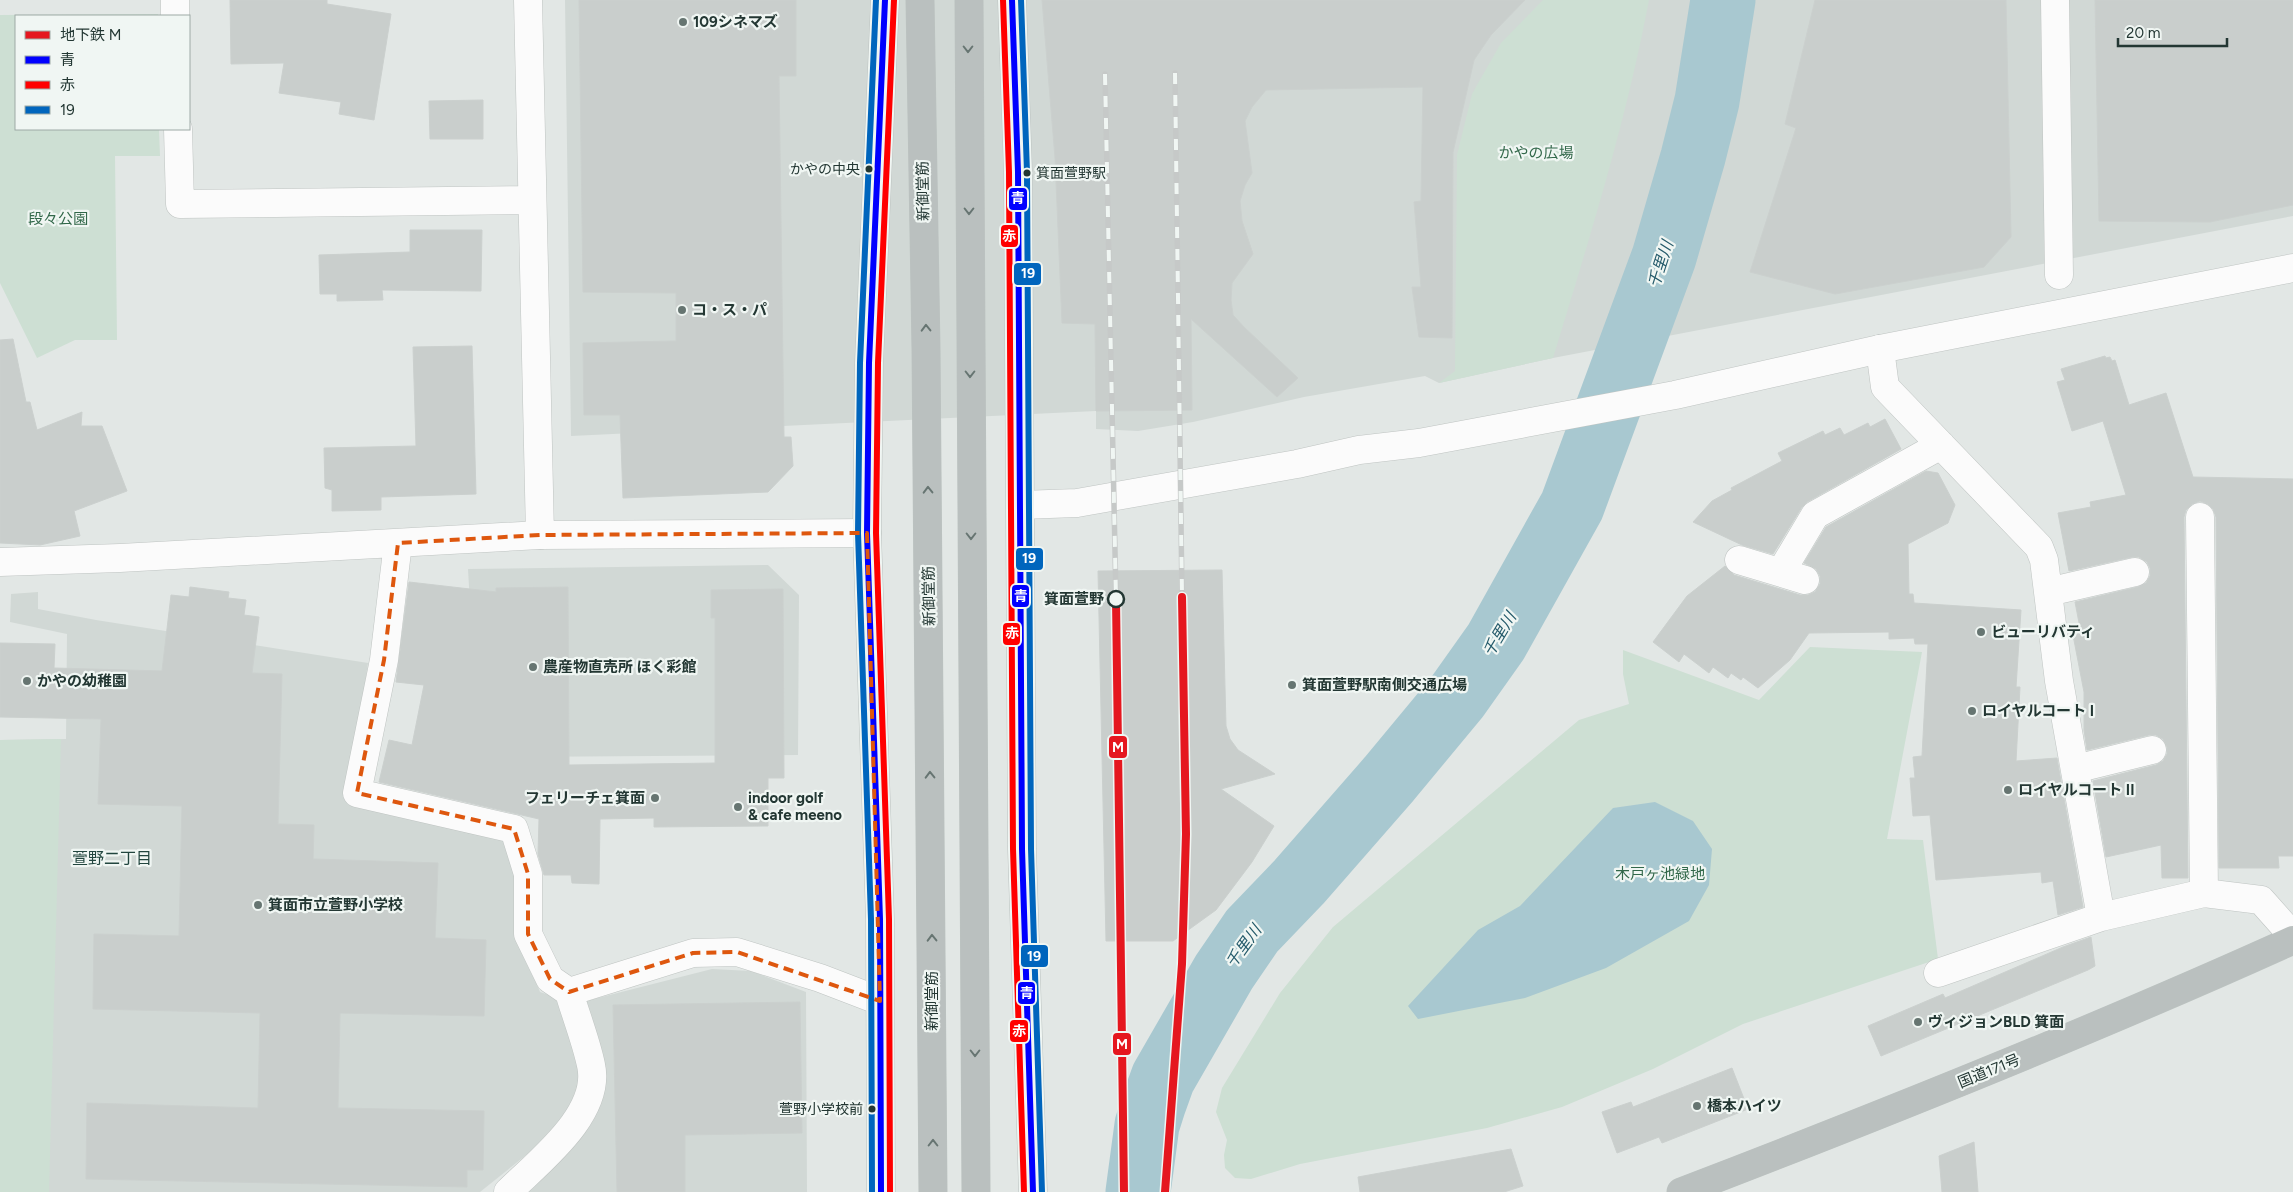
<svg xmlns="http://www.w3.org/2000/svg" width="2293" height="1192" font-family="Figtree,'Noto Sans JP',sans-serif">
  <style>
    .built { fill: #d1d8d5 }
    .green { fill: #cddfd3 }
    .water { fill: #a8c8d0 }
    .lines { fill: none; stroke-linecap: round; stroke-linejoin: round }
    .river { stroke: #a8c8d0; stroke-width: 65 }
    .building { fill: #c9cecc; stroke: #cbd0ce }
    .street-casing { stroke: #bfc4c2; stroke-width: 29 }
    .secondary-casing { stroke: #bfc4c2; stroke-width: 29 }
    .highway-casing { stroke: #bcc3c1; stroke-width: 29 }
    .street { stroke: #fbfbfb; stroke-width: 28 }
    .secondary { stroke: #fbfbfb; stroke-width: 28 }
    .highway { stroke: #bac0bf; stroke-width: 28 }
    .rail-casing { stroke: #c6c9c8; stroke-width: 5.5 }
    .rail { stroke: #f0f6f3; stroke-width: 4; stroke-dasharray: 11; stroke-linecap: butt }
    .bus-1-casing { stroke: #f0f6f3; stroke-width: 10 }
    .bus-2-casing { stroke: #f0f6f3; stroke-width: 10 }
    .bus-3-casing { stroke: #f0f6f3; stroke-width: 10 }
    .bus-1 { stroke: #00f; stroke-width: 6 }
    .bus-2 { stroke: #f00; stroke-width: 6 }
    .bus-3 { stroke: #0065bd; stroke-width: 6 }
    .metro-1-casing { stroke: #f0f6f3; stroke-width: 11 }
    .metro-1 { stroke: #e5171f; stroke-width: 8 }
    .oneway { stroke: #677572 }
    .marked { fill: none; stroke: #de570e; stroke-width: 4; stroke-dasharray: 10 6; stroke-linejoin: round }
    .poi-dot { fill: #667571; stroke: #f0f6f3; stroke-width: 2 }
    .bus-dot { fill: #233733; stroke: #f0f6f3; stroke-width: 2 }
    .stop-dot { fill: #f0f6f3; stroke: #233733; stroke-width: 2.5 }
    .labels { text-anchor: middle; stroke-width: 4.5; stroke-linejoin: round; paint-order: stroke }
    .bus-label { font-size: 14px; fill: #233733; stroke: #f0f6f3; text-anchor: end }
    .poi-label { font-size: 15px; font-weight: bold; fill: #233733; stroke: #f0f6f3; text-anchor: start }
    .park-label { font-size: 15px; fill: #32684a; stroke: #f0f6f3 }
    .street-label { font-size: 15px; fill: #233733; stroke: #f0f6f3 }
    .stop-label { font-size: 15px; font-weight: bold; fill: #233733; stroke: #f0f6f3; text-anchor: end }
    .water-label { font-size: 16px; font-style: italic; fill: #255b6b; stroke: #f0f6f3 }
    .neighbourhood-label { font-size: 16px; fill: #22463f; stroke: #f0f6f3 }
    .line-badge { stroke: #f0f6f3; stroke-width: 2 }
    .badge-label { font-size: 14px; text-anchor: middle; font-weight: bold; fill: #fff }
  </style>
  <rect width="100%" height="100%" fill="#e2e7e5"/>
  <path class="built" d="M565,0H2293V216L1553,358L1439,383L1425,376L1304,397L1193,422L1138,431L1096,429V411L571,436Z
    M768,565L799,595L798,755L490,757L476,709L468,569Z
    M38,592V609L96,620L368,663L347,803L506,840L515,875L518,935L540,992L558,998L581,1077L569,1117L550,1136L480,1192H0V740L66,739L67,634L10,622L11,594Z
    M712,969L751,971L806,992L807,1192H525L584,1133L593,1121L599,1106L582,1002Z"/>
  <path class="green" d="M1543,0H1649C1626,122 1589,240 1553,358L1439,383L1455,371L1457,155L1472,94L1501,43Z
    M158,14V16H16V129H159L160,156H115L117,340H75L37,358L0,283V15Z
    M1810,647L1922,652L1887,839L1923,840L1938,959L1743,1024L1653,1069L1562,1107L1487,1128L1300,1164L1251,1179L1235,1178L1225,1168L1224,1155L1227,1140L1216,1112L1222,1088L1280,993L1333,927L1579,720L1629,704L1623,674V650L1759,700Z
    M61,739L49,1192H0V740Z"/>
  <path class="water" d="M1655,802L1693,821L1712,849L1709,885L1689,921L1606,968L1525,998L1418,1019L1408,1006L1478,930L1520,906L1613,808Z"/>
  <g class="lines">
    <path class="river" d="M1138,1192L1147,1125L1154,1103L1163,1078L1224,972L1252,931L1299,882L1389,779L1457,697L1496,642L1572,506L1664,257L1693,157L1707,101L1723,0"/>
  </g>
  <path class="building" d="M230,0H327V4L391,14L374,120L339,114L341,102L279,93L284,63L231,64Z
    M579,0H796V76H779L784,437H791L793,466L768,492L623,498L620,415H584L583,343L676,341V293L583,292Z
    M1042,0H1525L1491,35L1474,60L1453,152L1452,338L1419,337L1412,287H1421L1414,202L1421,201L1423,87L1266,90L1252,107L1245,121L1252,173L1245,185L1240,201L1242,221L1253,254L1232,283L1231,300L1233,315L1244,327L1298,378L1277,397L1191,319L1192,410L1096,411L1095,324L1062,323L1055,158Z
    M1815,0H2006L2011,237L1984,267L1835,294L1750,272L1796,128L1785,124Z
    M2095,0H2293V205L2210,222L2099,221Z
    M483,100V139H430L429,101Z
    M410,230H482L481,291L382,290L383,300L337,301V294H320L319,255L410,252Z
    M13,339L26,402H30L37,430L82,412L81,426H102L127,491L74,511L80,536L40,545L0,543V340Z
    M472,346L476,494L381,497V510L332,511V490L325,488L324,448L416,446L413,347Z
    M2105,356L2106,358L2110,357L2112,361L2115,360L2129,405L2166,393L2193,477L2293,479V856H2278L2279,868H2219L2216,517L2213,509L2208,504L2200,501L2192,504L2186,510L2184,517L2188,878H2162L2161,845L2106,857L2093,781L2156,765L2163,761L2167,754V747L2163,739L2156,735H2149L2087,750L2084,730V692L2073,635L2081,633L2075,602L2138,587L2146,583L2150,576V568L2147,562L2139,557H2132L2069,571L2058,513L2091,507L2090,502L2126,495L2103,421L2072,431L2057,382L2065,380L2061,369Z
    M1885,419L1901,449L1807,502L1802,507L1773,554L1742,545L1693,522L1712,501L1732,490L1731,488L1782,461L1778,453L1823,431L1825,435L1840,428L1844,435L1868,423L1870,427Z
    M1926,471L1938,473L1955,505L1948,523L1908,544L1909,594H1913L1914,603L2021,610L2016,687H2020L2016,761L2057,758L2083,907L2058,915L2053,881L2042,883L2041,872L1936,880L1930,815L1913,816L1910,778H1915L1913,757L1922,756L1928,644H1915L1914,638L1889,639V632L1809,633L1790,660L1758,688L1743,677L1741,680L1731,673L1728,678L1713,667L1709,673L1684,654L1679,662L1653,642L1687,596L1725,566L1734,575L1800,595H1808L1815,592L1820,584V576L1816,569L1804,563L1826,527Z
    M1222,570L1226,726L1230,739L1238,750L1275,774L1221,789L1274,826L1252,862L1216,910L1173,941H1106L1098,571Z
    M409,582L496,592V588L568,587L569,765L715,763V618H711V590L783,589L784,778H768V826L654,827V818L600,819L599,884L572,883L571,875H544L538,854L539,819L379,782L389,740L412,745L424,685L396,682Z
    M190,587L229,592L228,598L246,600L244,615L259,617L252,673L282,674L278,824L314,825L313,859L438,863L435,938L486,940L484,1016L340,1013L338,1108L484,1111L483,1170H467V1187L86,1179L87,1103L258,1108L260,1013L93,1009L94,934L179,936L182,806L98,804L101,719L0,717V643L55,644L54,668L162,671L171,595L189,597Z
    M2091,937L2095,966L2088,970L1881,1056L1868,1026L1943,994L1945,998L2063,947Z
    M800,1002L802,1133L685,1135V1192H617L613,1005Z
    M1732,1068L1748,1109L1662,1143L1659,1137L1617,1153L1602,1112L1631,1102L1633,1107Z
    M1974,1142L1978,1192H1942L1939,1156Z
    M1511,1149L1523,1186L1504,1192H1360L1358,1177Z"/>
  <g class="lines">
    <g class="street-casing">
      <path id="street" d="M2055,0L2059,275
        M1880,349L1885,387L2039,547L2044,560L2059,681L2101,917
        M2200,517L2204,893
        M398,543L384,660L357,793L514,829L528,874V934L550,979L569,992L693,953L737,952L820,978L880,1001
        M1739,560L1805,580
        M0,562L120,558L540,535
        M1781,572L1815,515L1941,445
        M2048,592L2135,572
        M2075,769L2152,750
        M1938,973L2101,917L2204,893L2261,900L2293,936
        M508,1192C538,1162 602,1114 591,1065C586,1041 576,1016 569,992"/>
    </g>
    <g class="secondary-casing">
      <path id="secondary" d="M175,0V16
        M528,0L540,535L867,533
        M178,129L180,204L531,200
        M1021,505L1077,503L1297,464L1359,450L1419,443L1675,395L1880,349L2293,268"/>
    </g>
    <g class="highway-casing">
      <path id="highway" d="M920,0L926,349L933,1192
        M969,0L976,1192
        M1012,0L1018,172L1022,849L1033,1192
        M881,1192L880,919L867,533L869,363L885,0
        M1681,1192C1887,1113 2092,1031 2293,940"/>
    </g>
    <use href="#street" class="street"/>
    <use href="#secondary" class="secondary"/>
    <use href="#highway" class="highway"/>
    <g class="rail-casing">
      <path id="rail" d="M1175,73L1182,597
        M1105,74L1116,599"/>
    </g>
    <use href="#rail" class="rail"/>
    <g class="bus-1-casing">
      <path id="bus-1" d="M1012,0L1018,172L1022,849L1033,1192
        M881,1192L880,919L867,533L869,363L885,0"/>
    </g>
    <g class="bus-2-casing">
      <path id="bus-2" d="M1003,0L1009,172L1013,849L1024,1192
        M890,1192L889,919L876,533L878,363L894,0"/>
    </g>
    <g class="bus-3-casing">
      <path id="bus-3" d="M1021,0L1027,172L1031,849L1042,1192
        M872,1192L871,919L858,533L860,363L876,0"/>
    </g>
    <use href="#bus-1" class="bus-1"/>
    <use href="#bus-2" class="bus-2"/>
    <use href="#bus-3" class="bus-3"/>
    <g class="metro-1-casing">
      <path id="metro-1" d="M1116,599L1124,1192
        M1165,1192L1182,964L1186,834L1182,597"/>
    </g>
    <use href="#metro-1" class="metro-1"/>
  </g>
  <defs><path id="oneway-chevron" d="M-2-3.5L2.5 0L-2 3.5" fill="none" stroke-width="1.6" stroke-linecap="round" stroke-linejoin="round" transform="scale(1.25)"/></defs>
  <g class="oneway">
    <use href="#oneway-chevron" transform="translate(968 49) rotate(90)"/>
    <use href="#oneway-chevron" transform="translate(969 211) rotate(90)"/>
    <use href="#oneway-chevron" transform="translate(926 328) rotate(-91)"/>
    <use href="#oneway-chevron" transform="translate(970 374) rotate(90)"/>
    <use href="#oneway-chevron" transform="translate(928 490) rotate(-91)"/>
    <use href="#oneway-chevron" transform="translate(971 536) rotate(90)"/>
    <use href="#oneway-chevron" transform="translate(930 775) rotate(-91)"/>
    <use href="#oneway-chevron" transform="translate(932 938) rotate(-91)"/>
    <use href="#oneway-chevron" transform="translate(975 1053) rotate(90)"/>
    <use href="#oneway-chevron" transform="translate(933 1143) rotate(-90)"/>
  </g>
  <path class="marked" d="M867,533L880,1001L737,952L693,953L569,992L550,979L528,934V874L514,829L357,793L384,660L398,543L540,535Z"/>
  <g class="poi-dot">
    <circle cx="683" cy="22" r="5"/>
    <circle cx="682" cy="310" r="5"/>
    <circle cx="1981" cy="632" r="5"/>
    <circle cx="533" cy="667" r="5"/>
    <circle cx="27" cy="681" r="5"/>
    <circle cx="1292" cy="685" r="5"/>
    <circle cx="1972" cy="711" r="5"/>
    <circle cx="2008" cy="790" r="5"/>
    <circle cx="655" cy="798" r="5"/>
    <circle cx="738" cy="807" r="5"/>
    <circle cx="258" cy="905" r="5"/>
    <circle cx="1918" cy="1022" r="5"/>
    <circle cx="1697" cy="1106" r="5"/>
  </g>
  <g class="bus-dot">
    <circle cx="869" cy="169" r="4.5"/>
    <circle cx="1027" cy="173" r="4.5"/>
    <circle cx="872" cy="1109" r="4.5"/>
  </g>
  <circle class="stop-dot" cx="1116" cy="599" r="8"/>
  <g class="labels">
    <g class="bus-label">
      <text x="860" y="174">かやの中央</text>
      <text x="1036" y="178" text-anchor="start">箕面萱野駅</text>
      <text x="863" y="1114">萱野小学校前</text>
    </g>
    <g class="poi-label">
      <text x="693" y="27">109シネマズ</text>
      <text x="692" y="315">コ・ス・パ</text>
      <text x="1991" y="637">ビューリバティ</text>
      <text x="543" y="672">農産物直売所 ほく彩館</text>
      <text x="37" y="686">かやの幼稚園</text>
      <text x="1302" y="690">箕面萱野駅南側交通広場</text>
      <text x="1982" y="716">ロイヤルコート I</text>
      <text x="2018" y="795">ロイヤルコート II</text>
      <text x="645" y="803" text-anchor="end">フェリーチェ箕面</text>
      <text x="748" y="803">indoor golf<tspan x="748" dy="17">&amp; cafe meeno</tspan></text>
      <text x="268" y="910">箕面市立萱野小学校</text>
      <text x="1928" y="1027">ヴィジョンBLD 箕面</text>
      <text x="1707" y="1111">橋本ハイツ</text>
    </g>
    <g class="park-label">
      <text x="1536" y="158">かやの広場</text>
      <text x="58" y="224">段々公園</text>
      <text x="1660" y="879">木戸ヶ池緑地</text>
    </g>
    <g class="street-label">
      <text transform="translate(923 191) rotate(-91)" y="5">新御堂筋</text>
      <text transform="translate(929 596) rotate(-91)" y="5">新御堂筋</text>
      <text transform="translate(932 1001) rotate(-90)" y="5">新御堂筋</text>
      <text transform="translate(1989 1071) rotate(-22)" y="5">国道171号</text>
    </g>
    <g class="stop-label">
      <text x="1104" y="604">箕面萱野</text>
    </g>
    <g class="water-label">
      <text transform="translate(1660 264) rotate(-72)" y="6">千里川</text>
      <text transform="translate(1499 634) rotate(-59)" y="6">千里川</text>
      <text transform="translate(1243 946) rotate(-54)" y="6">千里川</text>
    </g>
    <g class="neighbourhood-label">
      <text x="112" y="864">萱野二丁目</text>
    </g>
  </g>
  <g class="line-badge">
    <rect x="1008" y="187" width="20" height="24" rx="5" fill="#00f"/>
    <rect x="1000" y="224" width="19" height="24" rx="5" fill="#f00"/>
    <rect x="1013" y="262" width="29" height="24" rx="5" fill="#0065bd"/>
    <rect x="1015" y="547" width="29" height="24" rx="5" fill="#0065bd"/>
    <rect x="1011" y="584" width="19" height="24" rx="5" fill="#00f"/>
    <rect x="1002" y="622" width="19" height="24" rx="5" fill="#f00"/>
    <rect x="1108" y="735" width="20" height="24" rx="5" fill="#e5171f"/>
    <rect x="1020" y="944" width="29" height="24" rx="5" fill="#0065bd"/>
    <rect x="1017" y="981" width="19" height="24" rx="5" fill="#00f"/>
    <rect x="1009" y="1019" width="20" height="24" rx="5" fill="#f00"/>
    <rect x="1112" y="1032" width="20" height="24" rx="5" fill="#e5171f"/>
  </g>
  <g class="badge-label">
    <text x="1018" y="203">青</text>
    <text x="1009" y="241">赤</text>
    <text x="1028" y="278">19</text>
    <text x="1029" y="563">19</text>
    <text x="1021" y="601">青</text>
    <text x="1012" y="638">赤</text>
    <text x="1118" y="752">M</text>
    <text x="1034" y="961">19</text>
    <text x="1027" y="998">青</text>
    <text x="1019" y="1036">赤</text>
    <text x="1122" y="1049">M</text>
  </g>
  <rect x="15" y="15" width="175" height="115" fill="#f0f6f3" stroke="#9eaaa6"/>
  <rect x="25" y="31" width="25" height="8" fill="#e5171f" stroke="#9eaaa6"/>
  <text x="60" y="40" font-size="15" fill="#233733">地下鉄 M</text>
  <rect x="25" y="56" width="25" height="8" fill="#0000ff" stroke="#9eaaa6"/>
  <text x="60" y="65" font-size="15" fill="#233733">青</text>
  <rect x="25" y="81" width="25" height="8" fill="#ff0000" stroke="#9eaaa6"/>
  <text x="60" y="90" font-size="15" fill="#233733">赤</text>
  <rect x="25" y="106" width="25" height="8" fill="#0065bd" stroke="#9eaaa6"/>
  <text x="60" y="115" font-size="15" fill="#233733">19</text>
  <path d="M2118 38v8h109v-8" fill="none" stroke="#233733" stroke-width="2.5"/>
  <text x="2126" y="38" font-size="15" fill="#233733" stroke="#f0f6f3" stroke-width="4" paint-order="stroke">20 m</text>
</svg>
